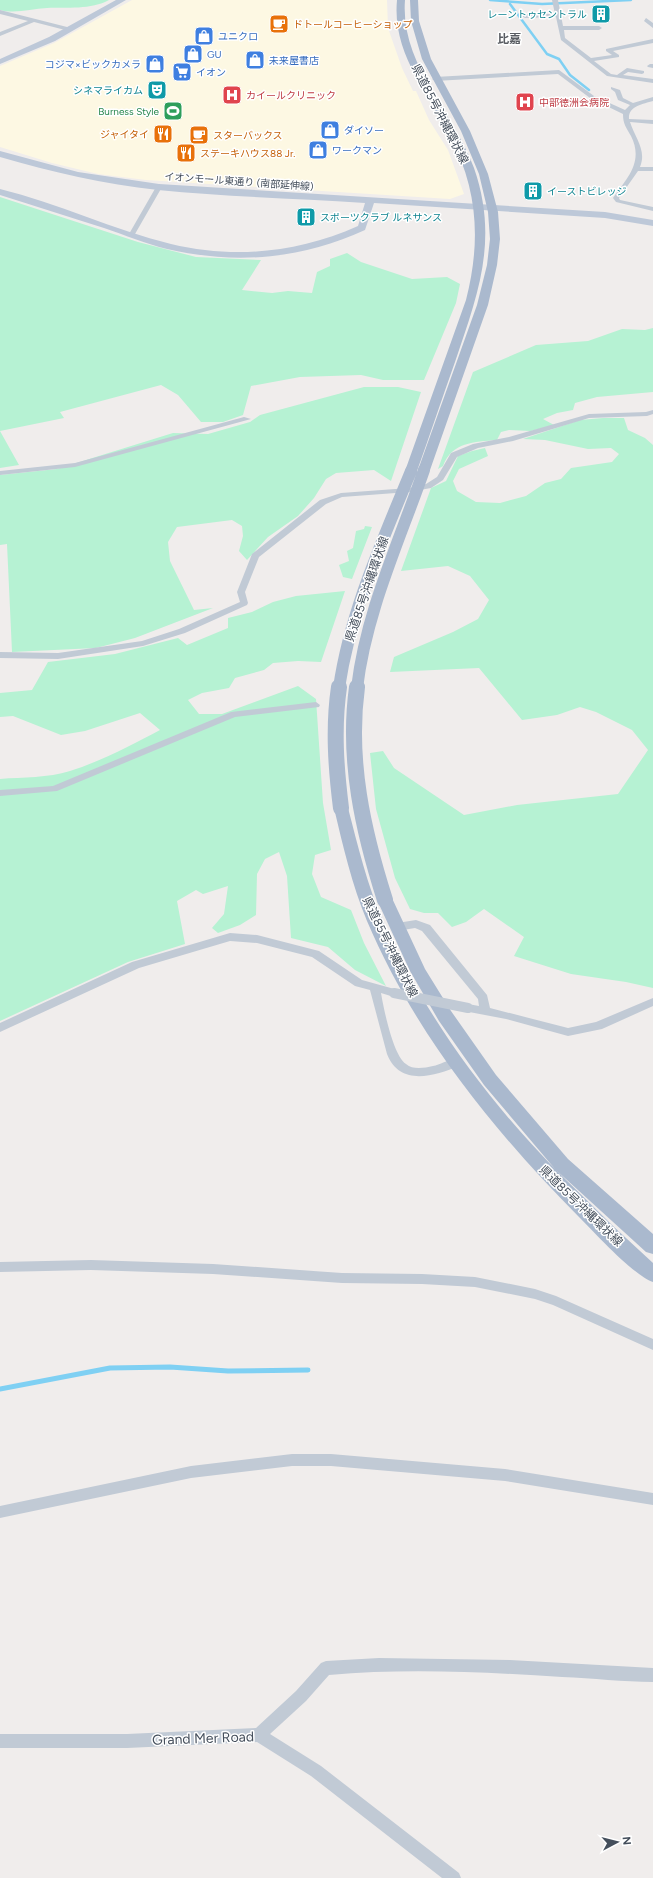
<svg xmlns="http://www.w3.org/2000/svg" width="653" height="1878" font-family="Figtree,'Noto Sans JP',sans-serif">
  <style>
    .commercial { fill: #fdf8e3 }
    .green { fill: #b6f2d3 }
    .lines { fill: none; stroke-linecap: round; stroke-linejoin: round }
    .stream-far1 { stroke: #7fd0f3; stroke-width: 2.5 }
    .stream { stroke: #7fd0f3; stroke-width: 5 }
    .street { fill: #c1cad5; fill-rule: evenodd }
    .secondary { fill: #bdc8d8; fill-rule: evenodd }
    .primary { fill: #aab9ce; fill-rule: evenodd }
    .street-bridge { stroke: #c1cad5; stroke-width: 10 }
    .primary-bridge-far1 { stroke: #aab9ce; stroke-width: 12 }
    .primary-bridge { stroke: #aab9ce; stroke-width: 16 }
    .labels { text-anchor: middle; stroke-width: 3; stroke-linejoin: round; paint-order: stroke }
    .far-culture-label { font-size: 10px; fill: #0d838f; stroke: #fff; text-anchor: end }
    .far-food-label { font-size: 10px; fill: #c56008; stroke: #fff; text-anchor: start }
    .far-shop-label { font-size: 10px; fill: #366cbe; stroke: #fff; text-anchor: start }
    .far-health-label { font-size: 10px; fill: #be3a42; stroke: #fff; text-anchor: start }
    .far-leisure-label { font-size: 10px; fill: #27864d; stroke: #fff; text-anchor: end }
    .far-street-label { font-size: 10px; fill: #444e5b; stroke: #fff }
    .far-quarter-label { font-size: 12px; font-weight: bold; fill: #595c62; stroke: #fff }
    .street-label { font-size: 12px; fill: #444e5b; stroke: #fff }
    .near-street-label { font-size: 14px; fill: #444e5b; stroke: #fff }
  </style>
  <rect width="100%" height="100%" fill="#f0edec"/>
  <path class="commercial" d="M132,0H387L388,28L402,68L413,91H416L429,120L448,150L464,194L450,199L146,180L98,174L52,163L0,147V66L54,43Z"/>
  <path class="green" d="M0,0H109C91,10 67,7 47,8C31,9 15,14 0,10Z
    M0,197L138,242L196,257L261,260L242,290L272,293L288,291L312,293L317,272L330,266V259L347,253L361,262L412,279L447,277L460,284L456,303L424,380H383L361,375L300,377L251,386L243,415L223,422H201L178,395L161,385L60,412L64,418L0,431L19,465L0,468Z
    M653,328V392L597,397L575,403L573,410L557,413L543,419L554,425L531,431L509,430L501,432L497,440C474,442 452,442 443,466L438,469L473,372L536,345L588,341L622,329L645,330Z
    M364,387H398L421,392L391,481L374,470L336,473L326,479L314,498L298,516L268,537L247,560L239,551L243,536L242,526L232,520L177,527L168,542L170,561L194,610L213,608L135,638L96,648L12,652L7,544L0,545V475L57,469L173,433L208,434L250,422L260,415Z
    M603,418H624L628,430L645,438L653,445V988L626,982L571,974L514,956L524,937L484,909L466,922L452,927L438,913H424L410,909L395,878L376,809L370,753L383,751L394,768L464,815L517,805L618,794L648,750L632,730L596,712L580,707L557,715L522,720L479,668L390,672L394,657L453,632L478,619L489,600L470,576L448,566L401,571L431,488L446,481L458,456L472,451L485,448L488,456L459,469L453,481L457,491L476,502L500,503L526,496L545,483L561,479L571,468L612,462L619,454L611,448L588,449L545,440L523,439L580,420Z
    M365,526L372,527L352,579L343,577L339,565L349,561L347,551L353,548L356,531L364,529Z
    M345,591L321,662L298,661L273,663L264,670L235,678L229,688L202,693L188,700L199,714H222L298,686L316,699L323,803L331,850L315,855L312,874L321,897L351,910L364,943L386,986L355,970L328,947L291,938L287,876L279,852L265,859L257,874L256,915L240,925L218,933L212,928L224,914L228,886L203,894L196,890L177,901L185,944L128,962L0,1021V779C23,777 48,778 70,771C99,762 134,744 160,730L140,713L85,731L61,735L13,716L0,717V693L32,690L48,662L115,654L178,638L187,645L228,628V618L252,612L273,602L296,596Z"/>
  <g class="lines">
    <path class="stream-far1" d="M490,0L542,4L631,0
      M510,4L547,54L559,59L570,75L589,90"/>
    <path class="stream" d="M0,1389L110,1368L170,1367L228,1371L308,1370"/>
    <path class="street" d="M552,0H558L563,26H599L602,28L599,30H564L565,38L591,58L612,55L606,51V49L653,39V43L613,51L619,55V57L594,61L611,74L617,75L627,68L644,71V73L642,74L628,72L623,75L653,79V83L607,76L561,40L556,17L525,18L522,16L525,14H555Z
      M0,10L71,28L72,29L69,31L34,22L0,36V32L28,21L0,14Z
      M646,18L653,23V28L644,21Z
      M650,64H653V68L648,67L647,66Z
      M559,70L594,96L625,110L630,105L618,100L615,92L611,89V87L620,90L623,98L633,103L653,97V101C643,104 628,106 629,119L653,120V124L630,122C635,138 647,150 640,167H653V171H638L619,198L620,200L653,207V211L616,202L613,198C627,178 644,162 631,136C626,127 623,124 623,114L590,98L558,74L435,81L432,79L435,77Z
      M159,185L162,187L135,234L130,235L129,234L156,187Z
      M653,410V414L647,416L589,418L513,441L478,448L457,457L443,480L431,488L409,492L342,497L326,504L259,557L245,592L248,603L247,605L185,633L143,646L58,659L0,658V652L58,653L142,641L179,629L240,602L237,592L252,554L320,500L341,493L409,488L426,484L437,477L451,453L473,444L509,437L589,414L646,412Z
      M244,417L251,419L75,467L0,475V471L75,463Z
      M316,702L320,705L319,707L235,717L57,791L0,796V790L53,786L231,712Z
      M416,920L430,925L487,995L490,1008L568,1028L596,1022L653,998V1006L602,1029L568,1036L506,1019L464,1011L463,1008L464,1005L468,1004L479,1006L478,999L422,931L415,928L397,931L392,927L397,923Z
      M230,933L257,935L319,951L362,980L398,990L399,993L398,996L394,997L381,993C384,1010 393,1055 406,1064C413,1070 424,1068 433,1066C441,1065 451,1057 459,1060L460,1063L459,1066C434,1076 400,1087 387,1054L370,990L355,986L312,957L257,943L230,941L139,968L0,1032V1023L132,962Z
      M91,1260L213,1264L342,1273L422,1274L475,1277L535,1289L556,1296L653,1339V1350L553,1305L535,1299L475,1287L422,1284L342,1283L213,1274L91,1270L0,1272V1262Z
      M292,1454H331L505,1469L653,1493V1505L505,1481L331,1466H292L191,1478L0,1518V1506L191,1466Z
      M379,1658L510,1660L653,1668V1682C623,1682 593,1678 562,1677C485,1672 406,1668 329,1675L306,1701L270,1734L321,1766L459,1873L461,1878H442L311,1776L257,1742L127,1748H0V1734H127L256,1728L296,1691L321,1663L326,1661Z"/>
    <path class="secondary" d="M116,0H126L55,41L0,64V59L49,37Z
      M0,151L78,172L159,184L605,212L653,220V226L605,218L374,203L365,230C301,259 237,265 167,249C146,244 125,235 104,228C69,217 35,206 0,195V189C57,203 114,230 171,244C235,259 297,253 358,226L365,203C296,198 226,197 158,190C104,184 52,172 0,157Z"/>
    <path class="primary" d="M397,0H405C400,65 453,111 474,168C499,240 478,294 455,362C442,398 430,435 417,471L411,475L405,471L466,300C481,241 478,190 450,136C427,91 392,53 397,0Z
      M410,0H418L419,21L431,59L470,131L488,174L498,212L500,239L497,265L488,305L430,470L424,474L418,470L477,305L487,265L490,239L488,212L479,174L461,131L422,59L411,21Z
      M341,803L346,804L348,808C358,846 367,885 383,921C423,1013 485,1097 555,1169L484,1085L439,1021L410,971L377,900L379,896L385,894L391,896L425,969L451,1011L496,1075L568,1159L653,1234V1254L646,1252L556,1170L613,1226L653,1263V1282C633,1275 595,1233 579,1217C493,1130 415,1034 367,921C352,885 343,846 334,808L336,804Z"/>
    <path class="street-bridge" d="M394,993L468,1008"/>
    <path class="primary-bridge-far1" d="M339,688C350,612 382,542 411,471
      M357,688C366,612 399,542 424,470"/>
    <path class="primary-bridge" d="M339,687C333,728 336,768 341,808
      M357,687C347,760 363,831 385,900"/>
  </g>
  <defs>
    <g id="building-square" transform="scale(1)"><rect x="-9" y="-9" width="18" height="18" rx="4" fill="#0f9aa8" stroke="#fff"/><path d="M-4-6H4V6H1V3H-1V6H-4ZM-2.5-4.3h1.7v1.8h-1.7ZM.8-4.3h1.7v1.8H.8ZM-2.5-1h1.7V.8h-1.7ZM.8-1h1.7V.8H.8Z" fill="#fff"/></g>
    <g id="cafe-square" transform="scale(1)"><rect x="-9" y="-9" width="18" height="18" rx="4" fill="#e8710a" stroke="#fff"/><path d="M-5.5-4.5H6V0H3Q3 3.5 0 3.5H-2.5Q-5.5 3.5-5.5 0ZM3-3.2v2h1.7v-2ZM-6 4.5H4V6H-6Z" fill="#fff"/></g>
    <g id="shop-square" transform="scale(1)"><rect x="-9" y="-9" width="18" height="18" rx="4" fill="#3f7fe0" stroke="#fff"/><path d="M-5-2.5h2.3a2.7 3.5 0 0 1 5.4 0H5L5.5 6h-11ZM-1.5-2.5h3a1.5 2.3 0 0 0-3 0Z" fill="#fff"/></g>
    <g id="supermarket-square" transform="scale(1)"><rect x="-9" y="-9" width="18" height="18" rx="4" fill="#3f7fe0" stroke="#fff"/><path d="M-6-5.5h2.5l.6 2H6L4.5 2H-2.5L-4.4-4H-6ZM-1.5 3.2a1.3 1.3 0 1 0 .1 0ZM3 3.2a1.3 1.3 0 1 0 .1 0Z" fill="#fff"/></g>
    <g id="theatre-square" transform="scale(1)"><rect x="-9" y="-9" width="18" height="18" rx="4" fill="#0f9aa8" stroke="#fff"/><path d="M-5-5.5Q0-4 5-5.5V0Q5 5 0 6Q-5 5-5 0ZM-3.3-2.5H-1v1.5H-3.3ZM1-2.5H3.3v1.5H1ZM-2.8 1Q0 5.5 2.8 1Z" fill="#fff"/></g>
    <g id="hospital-square" transform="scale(1)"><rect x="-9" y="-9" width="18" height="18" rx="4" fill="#e0444e" stroke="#fff"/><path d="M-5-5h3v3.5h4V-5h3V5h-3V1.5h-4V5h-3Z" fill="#fff"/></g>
    <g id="stadium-square" transform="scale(1)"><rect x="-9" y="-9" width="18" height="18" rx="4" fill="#2e9e5b" stroke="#fff"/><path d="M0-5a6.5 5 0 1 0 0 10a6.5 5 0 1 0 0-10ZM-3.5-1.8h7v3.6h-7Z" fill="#fff"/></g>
    <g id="restaurant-square" transform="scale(1)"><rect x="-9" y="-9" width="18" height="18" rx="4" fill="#e8710a" stroke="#fff"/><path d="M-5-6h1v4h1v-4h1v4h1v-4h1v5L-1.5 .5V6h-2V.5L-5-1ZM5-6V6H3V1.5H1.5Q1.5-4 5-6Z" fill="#fff"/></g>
  </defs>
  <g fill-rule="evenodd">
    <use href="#building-square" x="601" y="14"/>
    <use href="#cafe-square" x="279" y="24"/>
    <use href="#shop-square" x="204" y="36"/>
    <use href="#shop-square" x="193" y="54"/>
    <use href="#shop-square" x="255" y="60"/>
    <use href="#shop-square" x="155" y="64"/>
    <use href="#supermarket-square" x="182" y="72"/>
    <use href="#theatre-square" x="157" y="90"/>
    <use href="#hospital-square" x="232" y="95"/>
    <use href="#hospital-square" x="525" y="102"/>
    <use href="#stadium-square" x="173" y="111"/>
    <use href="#shop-square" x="330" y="130"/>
    <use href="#restaurant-square" x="163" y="134"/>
    <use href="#cafe-square" x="199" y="135"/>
    <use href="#shop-square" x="318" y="150"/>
    <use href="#restaurant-square" x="186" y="153"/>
    <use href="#building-square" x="533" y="191"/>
    <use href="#building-square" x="306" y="217"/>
  </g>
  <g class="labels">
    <g class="far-culture-label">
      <text x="587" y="18">レーントゥセントラル</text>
      <text x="143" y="94">シネマライカム</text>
      <text x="547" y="195" text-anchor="start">イーストビレッジ</text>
      <text x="320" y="221" text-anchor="start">スポーツクラブ ルネサンス</text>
    </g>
    <g class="far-food-label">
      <text x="293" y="28">ドトールコーヒーショップ</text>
      <text x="149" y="138" text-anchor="end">ジャイタイ</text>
      <text x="213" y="139">スターバックス</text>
      <text x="200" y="157">ステーキハウス88 Jr.</text>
    </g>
    <g class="far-shop-label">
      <text x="218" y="40">ユニクロ</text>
      <text x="207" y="58">GU</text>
      <text x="269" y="64">未来屋書店</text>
      <text x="141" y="68" text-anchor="end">コジマ×ビックカメラ</text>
      <text x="196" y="76">イオン</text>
      <text x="344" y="134">ダイソー</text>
      <text x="332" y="154">ワークマン</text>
    </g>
    <g class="far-health-label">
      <text x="246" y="99">カイールクリニック</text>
      <text x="539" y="106">中部徳洲会病院</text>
    </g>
    <g class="far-leisure-label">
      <text x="159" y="115">Burness Style</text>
    </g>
    <g class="far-street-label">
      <text transform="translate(239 181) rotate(4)" y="4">イオンモール東通り (南部延伸線)</text>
    </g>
    <g class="far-quarter-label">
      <text x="509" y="43">比嘉</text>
    </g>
    <g class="street-label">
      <text transform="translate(440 114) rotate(63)" y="4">県道85号沖縄環状線</text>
      <text transform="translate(367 589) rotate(-71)" y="4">県道85号沖縄環状線</text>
      <text transform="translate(390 947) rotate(64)" y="4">県道85号沖縄環状線</text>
      <text transform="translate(581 1206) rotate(44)" y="4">県道85号沖縄環状線</text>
    </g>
    <g class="near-street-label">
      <text transform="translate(203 1738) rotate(-2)" y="5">Grand Mer Road</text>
    </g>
  </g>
  <g transform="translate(617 1842) rotate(83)" stroke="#ffffff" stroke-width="3" paint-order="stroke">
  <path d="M0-3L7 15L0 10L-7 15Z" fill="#444e5b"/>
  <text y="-6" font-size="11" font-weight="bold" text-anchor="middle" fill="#444e5b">N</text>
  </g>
</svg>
